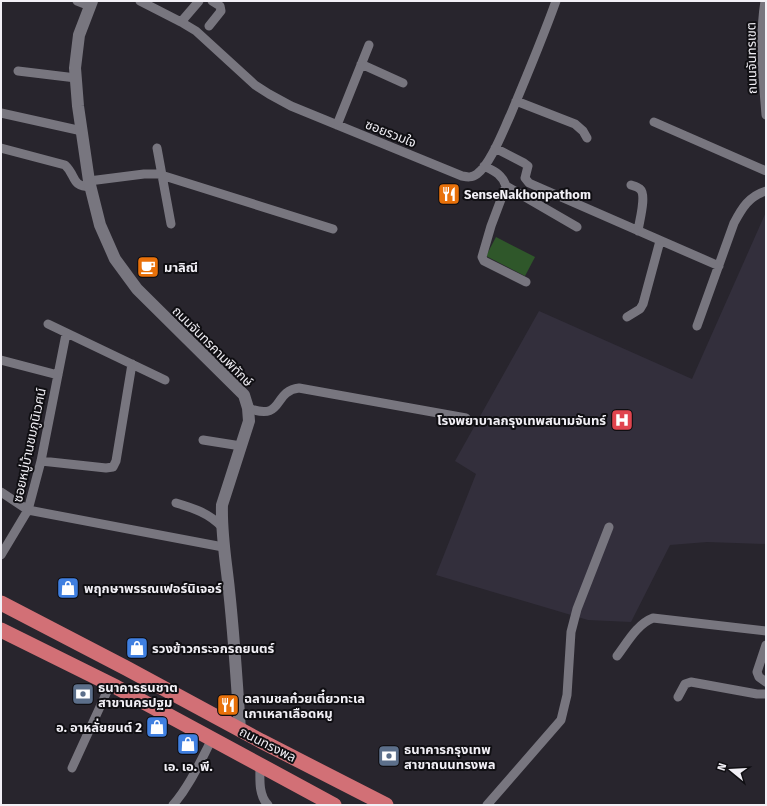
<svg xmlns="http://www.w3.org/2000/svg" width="767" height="806" font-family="'Fira Sans','Noto Sans Thai',sans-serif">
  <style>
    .built { fill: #332f3c }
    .green { fill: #2f572a }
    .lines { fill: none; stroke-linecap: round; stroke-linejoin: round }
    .minor { stroke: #78767f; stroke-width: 9 }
    .tertiary { stroke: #78767f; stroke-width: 12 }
    .trunk { stroke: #d27076; stroke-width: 15 }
    .labels { text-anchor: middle; stroke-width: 4; stroke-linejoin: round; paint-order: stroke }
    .street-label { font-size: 13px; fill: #f2f0f6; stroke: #100f13 }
    .poi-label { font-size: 13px; font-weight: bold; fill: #f2f0f6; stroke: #100f13; text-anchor: start }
  </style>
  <rect width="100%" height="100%" fill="#28252d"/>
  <path class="built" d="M766,212V544L707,542L670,545L631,622L588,620L436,575L476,474L455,461L539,311L692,379Z"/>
  <path class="green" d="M496,237L535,257L525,276L486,256Z"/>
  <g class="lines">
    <path class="minor" d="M77,1L90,6
      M140,1L181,22L196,31L255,85L269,94L291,106L462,176C467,177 472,178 477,174C490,165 503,131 510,116C526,78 542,40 556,1
      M765,1C759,39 763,77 766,115
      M181,22L199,1
      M209,26L221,11L220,6L212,1
      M361,64L403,83
      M18,71L76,78
      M516,101L575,124L583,131L587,138
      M1,113L82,131
      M654,122L766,171
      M337,125L369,45
      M1,148L65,165C77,176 70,186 91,187
      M157,148L171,224
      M495,148L524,163L528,166L525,178L529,183L719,266
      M484,166C494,171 502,174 506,186L577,227
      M89,181L144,174H158L333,229
      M631,185C634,186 638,187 640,189C647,195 639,222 638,231
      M506,186L491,226L482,257L484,261L526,282
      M627,317L640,309L643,304L660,241
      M48,324L165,380
      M697,326L734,223C742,208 749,196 766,191
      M1,360L58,375
      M248,408C285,422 272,391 299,388L466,418
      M203,440L241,446
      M41,461L106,468L113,467L116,461L132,364
      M1,492L28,510L223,547
      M176,503C193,508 209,513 222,527
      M1,555L28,510L41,461L66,334
      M766,645L757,672L759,677L766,682
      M617,656C627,643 637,624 653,618L766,631
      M678,697L685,684L691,682L757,694H766
      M260,765C260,778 258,795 268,805
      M72,768L110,685
      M173,805C190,785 200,762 212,739
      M487,805L561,720L567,695L571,632L577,609L609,527"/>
    <path class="tertiary" d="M92,1L79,35L75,68L78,106L89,181L100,225L115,259L137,289L244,395L248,408L249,421L222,505C221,534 226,561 229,590C234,636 237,683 240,730"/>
    <path class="trunk" d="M1,603L126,668L261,741L386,805
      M1,630L116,687L334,805"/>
  </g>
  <defs>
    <g id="restaurant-square" transform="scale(1.15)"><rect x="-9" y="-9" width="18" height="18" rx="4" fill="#e8710a" stroke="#100f13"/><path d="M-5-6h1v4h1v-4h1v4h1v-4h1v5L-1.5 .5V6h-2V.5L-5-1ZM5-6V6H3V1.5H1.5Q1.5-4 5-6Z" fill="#fff"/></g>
    <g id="cafe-square" transform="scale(1.15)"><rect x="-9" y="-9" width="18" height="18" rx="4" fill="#e8710a" stroke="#100f13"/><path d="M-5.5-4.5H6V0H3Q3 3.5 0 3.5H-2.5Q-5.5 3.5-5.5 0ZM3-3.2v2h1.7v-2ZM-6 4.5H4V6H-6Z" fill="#fff"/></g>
    <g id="hospital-square" transform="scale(1.15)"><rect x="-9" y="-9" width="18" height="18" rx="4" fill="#e0444e" stroke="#100f13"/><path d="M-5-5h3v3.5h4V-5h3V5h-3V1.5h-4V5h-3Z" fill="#fff"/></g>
    <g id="shop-square" transform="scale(1.15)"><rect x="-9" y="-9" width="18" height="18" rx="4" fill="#3f7fe0" stroke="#100f13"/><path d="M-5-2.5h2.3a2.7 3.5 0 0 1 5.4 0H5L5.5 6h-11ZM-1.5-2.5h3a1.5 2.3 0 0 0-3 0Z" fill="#fff"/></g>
    <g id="bank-square" transform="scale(1.15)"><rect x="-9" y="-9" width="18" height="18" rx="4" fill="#5c6f8a" stroke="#100f13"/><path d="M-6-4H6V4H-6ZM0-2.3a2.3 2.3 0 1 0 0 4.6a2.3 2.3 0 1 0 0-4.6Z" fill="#fff"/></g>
  </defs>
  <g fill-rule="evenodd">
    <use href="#restaurant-square" x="449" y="194"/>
    <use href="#cafe-square" x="148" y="267"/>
    <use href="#hospital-square" x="622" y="420"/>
    <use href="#shop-square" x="68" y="588"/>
    <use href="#shop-square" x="137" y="648"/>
    <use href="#bank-square" x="83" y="694"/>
    <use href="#restaurant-square" x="228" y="705"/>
    <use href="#shop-square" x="157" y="727"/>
    <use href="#shop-square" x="188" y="744"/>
    <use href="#bank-square" x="389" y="756"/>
  </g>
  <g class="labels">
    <g class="street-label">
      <text transform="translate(751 58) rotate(-91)" y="5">ถนนจันทรเขต</text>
      <text transform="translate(391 133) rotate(22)" y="5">ซอยรวมใจ</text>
      <text transform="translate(213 346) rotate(45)" y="5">ถนนจันทรคามพิทักษ์</text>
      <text transform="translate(29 445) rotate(-78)" y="5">ซอยหมู่บ้านชมภูนิเวศน์</text>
      <text transform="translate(268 744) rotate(27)" y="5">ถนนทรงพล</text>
    </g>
    <g class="poi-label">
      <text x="464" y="199">SenseNakhonpathom</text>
      <text x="164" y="272">มาลิณี</text>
      <text x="606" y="425" text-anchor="end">โรงพยาบาลกรุงเทพสนามจันทร์</text>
      <text x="84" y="593">พฤกษาพรรณเฟอร์นิเจอร์</text>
      <text x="152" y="653">รวงข้าวกระจกรถยนตร์</text>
      <text x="98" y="692">ธนาคารธนชาต<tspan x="98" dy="15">สาขานครปฐม</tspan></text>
      <text x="244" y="703">ฉลามชลก๋วยเตี๋ยวทะเล<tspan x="244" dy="15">เกาเหลาเลือดหมู</tspan></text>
      <text x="142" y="732" text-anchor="end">อ. อาหลั่ยยนต์ 2</text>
      <text x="404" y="754">ธนาคารกรุงเทพ<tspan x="404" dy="15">สาขาถนนทรงพล</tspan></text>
      <text x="188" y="771" text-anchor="middle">เอ. เอ. พี.</text>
    </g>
  </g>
  <rect width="767" height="806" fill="none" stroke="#f2f0f6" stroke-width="4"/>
  <g transform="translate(731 770) rotate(288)" stroke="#100f13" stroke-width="3" paint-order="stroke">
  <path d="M0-3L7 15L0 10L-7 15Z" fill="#f2f0f6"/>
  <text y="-6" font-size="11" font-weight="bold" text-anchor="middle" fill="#f2f0f6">N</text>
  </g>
</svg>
